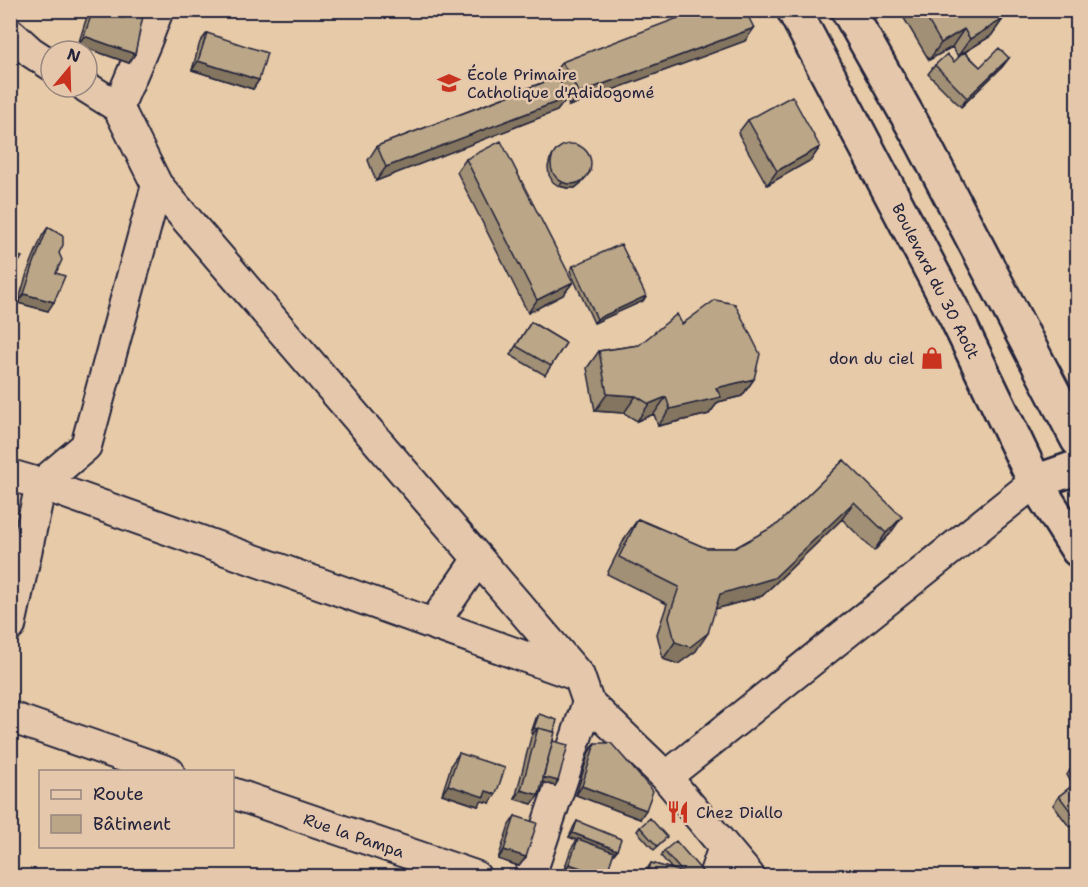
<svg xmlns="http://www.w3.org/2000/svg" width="1088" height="887" font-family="'Shantell Sans',sans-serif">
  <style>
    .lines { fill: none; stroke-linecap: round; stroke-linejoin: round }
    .minor-casing { stroke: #22223b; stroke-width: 34 }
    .highway-casing { stroke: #22223b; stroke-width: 38 }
    .minor { stroke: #e5c8ac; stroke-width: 30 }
    .highway { stroke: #e5c8ac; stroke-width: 33 }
    .wall { fill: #a19075; stroke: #22223b; stroke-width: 1.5 }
    .shaded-wall { fill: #83755f; stroke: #22223b; stroke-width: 1.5 }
    .building { fill: #bba788; stroke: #22223b; stroke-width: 1.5 }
    .labels { text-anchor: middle; stroke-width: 5; stroke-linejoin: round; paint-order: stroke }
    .poi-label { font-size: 16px; fill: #22223b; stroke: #e5c8ac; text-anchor: start }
    .street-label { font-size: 16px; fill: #22223b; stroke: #e5c8ac }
  </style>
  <rect width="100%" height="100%" fill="#e7cba8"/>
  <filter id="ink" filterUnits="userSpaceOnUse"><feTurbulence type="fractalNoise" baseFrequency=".0167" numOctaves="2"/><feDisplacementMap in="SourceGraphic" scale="12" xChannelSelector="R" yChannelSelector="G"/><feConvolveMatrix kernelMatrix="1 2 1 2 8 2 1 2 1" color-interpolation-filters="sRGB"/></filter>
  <g filter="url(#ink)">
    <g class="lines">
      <g class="minor-casing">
        <path id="minor" d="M10,33L31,52L51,65
          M86,87L118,107L157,185L579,676L588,702L666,777L749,876
          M118,107L147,39L158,10
          M10,475L41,484L576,675
          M433,624L478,559
          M10,626L41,484L86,446L157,185
          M10,717L169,772
          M666,777L1035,482
          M232,793L475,876
          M530,876L588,702
          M714,876L724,847"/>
      </g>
      <g class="highway-casing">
        <path id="highway" d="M794,10L957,319L1035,482L1078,550
          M848,10L923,143L1078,440
          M1035,482L1078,467"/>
      </g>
      <use href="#minor" class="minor"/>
      <use href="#highway" class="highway"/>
    </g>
    <path class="wall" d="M89,10H143L141,15L135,54L129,63L78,45Z
      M899,10H998L1003,19L991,36L965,52L980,67L1009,58L1002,67L961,107L928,74L935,65L954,62L963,54L958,56L952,47L929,60Z
      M754,28L745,41L569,106L566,99L557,111L376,181L368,160L377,146L554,78L552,75L562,62Z
      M207,33L259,80L253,89L192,70L200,42Z
      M748,120L820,147L811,160L767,185L738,133Z
      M558,149L581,183L575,188H567L559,186L553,182L549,175L548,167L550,159Z
      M466,159L573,282L563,295L528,313L457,172Z
      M48,227L59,253L56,273L48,311L18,303L27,273L42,236Z
      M573,266L646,296L643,301L594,323L570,271Z
      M531,322L566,343L545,375L510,355Z
      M682,324L754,379L742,396L718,402L709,414L658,426L654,414L637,421L624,413L595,411L587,368L599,351L639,345Z
      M844,460L890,534L874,551L842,519L762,596L715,609L696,651L678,664L663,659L657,634L667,604L607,574L626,536L638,519L706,548H735L778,524Z
      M539,714L554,732L553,741L558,781L555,786L542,782L532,804L515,799L531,737L533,734L531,733L536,718Z
      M595,743L640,819L576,795L589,752Z
      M459,753L490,803L482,801L478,806L442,794L452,763Z
      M1070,770L1077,782L1073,785L1067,775Z
      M1077,782V837L1053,805L1059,796Z
      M515,816L526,857L519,866L498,859L509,825Z
      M577,821L617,850L613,855L563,873L571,849L577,840L569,837L574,826Z
      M640,827L664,841L654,850L637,831Z
      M664,851L698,876H643L645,872L651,863L672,869L661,856Z"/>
    <path class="shaded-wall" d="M104,10H126L121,17L99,18Z
      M126,10H135L142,13L136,22Z
      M1003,19L991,36L958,56L970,39Z
      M754,28L745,41L569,106L579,93Z
      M964,29L952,47L929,60L941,43Z
      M84,36L135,54L129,63L78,45Z
      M1009,58L1002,67L961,107L967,98Z
      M198,61L259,80L253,89L192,70Z
      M567,98L557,111L376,181L386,167Z
      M820,147L811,160L767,185L777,171Z
      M590,172L581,183L575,188H567L559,186L563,182Z
      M573,282L563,295L528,313L537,300Z
      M24,294L54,302L48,311L18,303Z
      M646,296L643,301L594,323L597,319Z
      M754,379L742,396L718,402L709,414L658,426L670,409L716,388Z
      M607,394L636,396L624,413L595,411Z
      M666,397L654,414L637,421L649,404Z
      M854,502L842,519L762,596L708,611L720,594Z
      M902,517L890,534L874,551L886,533Z
      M708,633L696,651L678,664L663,659L675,642Z
      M534,728L537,729L533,734L531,733Z
      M543,776L558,781L555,786L539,781Z
      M448,785L486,791L496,794L490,803L482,801L478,806L442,794Z
      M582,786L646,810L640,819L576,795Z
      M521,790L539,795L532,804L515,799Z
      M573,833L617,850L613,855L569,837Z
      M504,850L526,857L519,866L498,859Z
      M569,864L606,876H572L563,873Z"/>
    <path class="building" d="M93,10H102L101,11L123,18L126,10L143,16L135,54L84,36Z
      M111,10H124L122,14Z
      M699,10H745L754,28L579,93L562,62Z
      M922,10H998L1003,19L970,39L964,29L941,43Z
      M207,33L267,53L259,80L198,61Z
      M999,48L1009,58L967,98L935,65L947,54L954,62L964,52L980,67Z
      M558,77L567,98L386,167L377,146Z
      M792,96L820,147L777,171L748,120Z
      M501,141L573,282L537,300L466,159Z
      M551 164a20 20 0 1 1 40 0a20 20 0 1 1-40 0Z
      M48,227L63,236V245L59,253L62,260L56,273L65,276L54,302L24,294L34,263Z
      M621,244L646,296L597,319L573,266Z
      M10,254L22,257L10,276Z
      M715,300L735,304L760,354L754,379L716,388L721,397L670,409L666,397L649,404L636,396L607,394L599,351L639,345L677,314L682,324Z
      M531,322L566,343L551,366L516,346Z
      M844,460L902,517L886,533L854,502L774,578L720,594L708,633L690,647L675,642L669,617L679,587L619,557L638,519L706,548H735L778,524Z
      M539,714L557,720L554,732L538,728L537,729L534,728Z
      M538,728L555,732L539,795L521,790Z
      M553,741L568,745L558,781L543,777Z
      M595,743H611L653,791L646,810L582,786Z
      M459,753L505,768L496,794L486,791L484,797L448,785Z
      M1077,765V780L1070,770Z
      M1077,782V820L1059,796Z
      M515,816L537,823L526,857L504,850Z
      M650,818L667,837L657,846L640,827Z
      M577,821L621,839L617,850L573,833Z
      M578,839L614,852L606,876L569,864Z
      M676,841L702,871L696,876H686L664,851Z
      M651,863L679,871L677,876H647Z
      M609,867L638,876H606Z"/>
  </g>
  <defs>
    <g id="school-bare" transform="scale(1.8)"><path d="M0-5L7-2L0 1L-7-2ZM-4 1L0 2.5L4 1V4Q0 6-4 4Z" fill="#c8321e" stroke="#e5c8ac" stroke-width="2.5" paint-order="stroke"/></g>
    <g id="shop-bare" transform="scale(1.8)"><path d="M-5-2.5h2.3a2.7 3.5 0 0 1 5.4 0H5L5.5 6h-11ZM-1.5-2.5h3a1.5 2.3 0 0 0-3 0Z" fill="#c8321e" stroke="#e5c8ac" stroke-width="2.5" paint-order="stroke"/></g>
    <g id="restaurant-bare" transform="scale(1.8)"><path d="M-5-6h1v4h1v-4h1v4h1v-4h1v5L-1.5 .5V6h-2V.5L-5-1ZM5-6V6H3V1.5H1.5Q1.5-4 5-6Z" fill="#c8321e" stroke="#e5c8ac" stroke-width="2.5" paint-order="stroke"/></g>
  </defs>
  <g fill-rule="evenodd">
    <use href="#school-bare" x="449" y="83"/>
    <use href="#shop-bare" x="932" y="358"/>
    <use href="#restaurant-bare" x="678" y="812"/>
  </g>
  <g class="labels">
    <g class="poi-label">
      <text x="467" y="80">École Primaire<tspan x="467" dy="18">Catholique d'Adidogomé</tspan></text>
      <text x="914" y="364" text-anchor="end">don du ciel</text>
      <text x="696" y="818">Chez Diallo</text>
    </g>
    <g class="street-label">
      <text transform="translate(936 281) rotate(63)" y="6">Boulevard du 30 Août</text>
      <text transform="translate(354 835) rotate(19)" y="6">Rue la Pampa</text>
    </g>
  </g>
  <rect width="1088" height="887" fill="none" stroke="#e5c8ac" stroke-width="36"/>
  <rect x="18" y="18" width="1052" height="851" fill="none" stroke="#22223b" stroke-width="2" filter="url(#ink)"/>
  <rect x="39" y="770" width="195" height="78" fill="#e5c8ac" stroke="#97867f" stroke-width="1.5"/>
  <rect x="51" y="790" width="30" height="9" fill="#e5c8ac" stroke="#97867f" stroke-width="1.5"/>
  <text x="93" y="800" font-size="18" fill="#22223b">Route</text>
  <rect x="51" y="815" width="30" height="18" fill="#bba788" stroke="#97867f" stroke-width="1.5"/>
  <text x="93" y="830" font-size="18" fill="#22223b">Bâtiment</text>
  <g transform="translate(69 69) rotate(19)"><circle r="28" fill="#e5c8ac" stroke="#97867f" stroke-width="1.5"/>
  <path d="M0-4.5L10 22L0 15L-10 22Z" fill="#c8321e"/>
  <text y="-9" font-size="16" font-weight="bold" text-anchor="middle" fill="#22223b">N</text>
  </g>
</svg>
